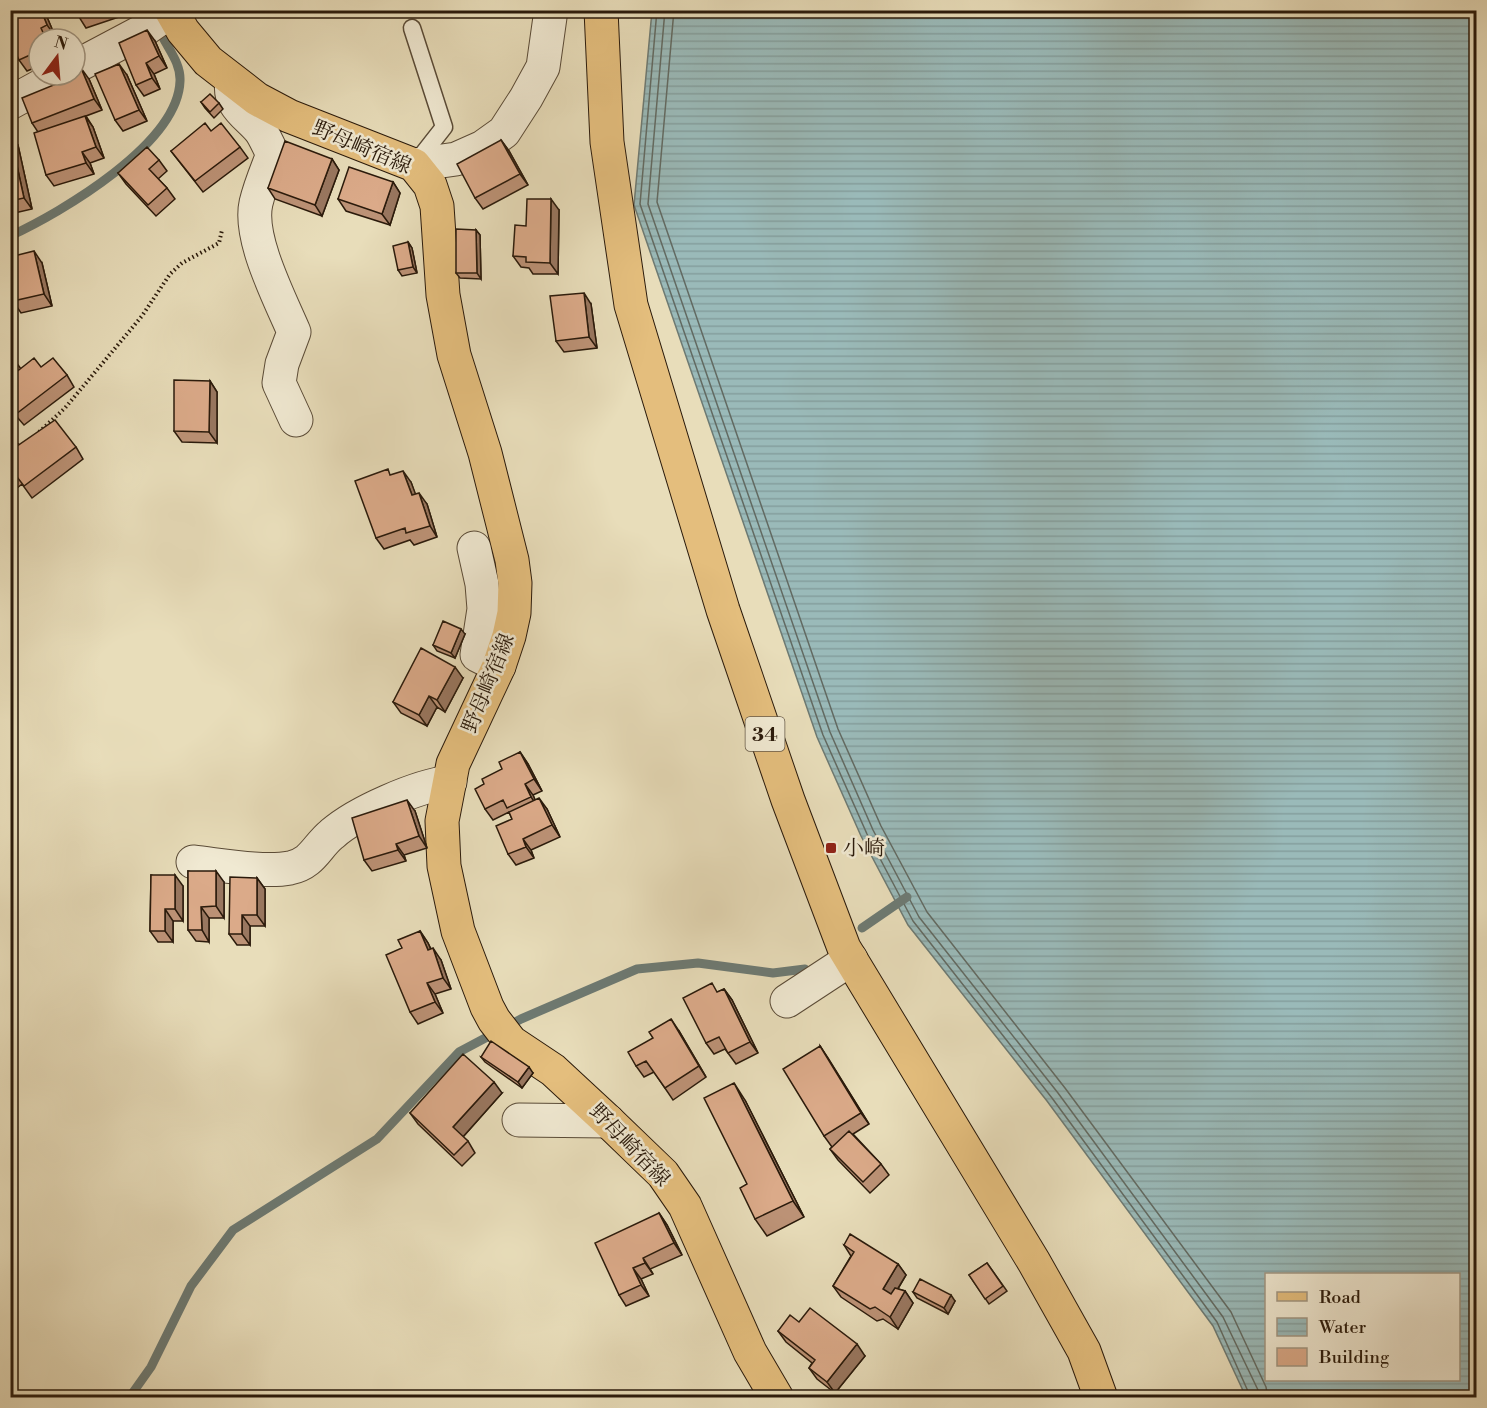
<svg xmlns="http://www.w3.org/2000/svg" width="1487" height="1408" font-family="'Libre Bodoni','Noto Serif JP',serif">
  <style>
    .water { fill: url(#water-rules); stroke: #6d7a73; stroke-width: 1.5; fill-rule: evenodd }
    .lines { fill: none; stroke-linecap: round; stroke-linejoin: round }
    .shore { stroke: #626a62; stroke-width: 1.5 }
    .stream { stroke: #6d7a73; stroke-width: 9 }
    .lane-casing { stroke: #5a4b37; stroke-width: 19 }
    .street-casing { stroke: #5a4b37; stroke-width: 35 }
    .primary-casing { stroke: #2a1a0b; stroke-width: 35 }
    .path { stroke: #2a1a0b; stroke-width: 4; stroke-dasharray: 1.5 3; stroke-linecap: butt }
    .lane { stroke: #f0e9d2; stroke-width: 16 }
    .street { stroke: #f0e9d2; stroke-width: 33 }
    .primary { stroke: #e4be7d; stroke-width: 33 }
    .wall { fill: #bc9276; stroke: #2a1a0b; stroke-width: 1.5 }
    .shaded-wall { fill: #997760; stroke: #2a1a0b; stroke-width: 1.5 }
    .building { fill: #dbaa89; stroke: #2a1a0b; stroke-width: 1.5 }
    .poi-dot { fill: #8f2418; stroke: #f0e9d2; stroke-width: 2 }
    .labels { text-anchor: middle; stroke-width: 5; stroke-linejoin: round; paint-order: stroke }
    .shield { fill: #f0e9d2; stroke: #655847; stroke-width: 1.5 }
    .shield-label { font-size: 20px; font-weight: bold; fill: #2a1a0b }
    .street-label { font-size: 21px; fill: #2a1a0b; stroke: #f0e9d2 }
    .poi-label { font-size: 21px; fill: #2a1a0b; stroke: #f0e9d2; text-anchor: start }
  </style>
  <defs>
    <pattern id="water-rules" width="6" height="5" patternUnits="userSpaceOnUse" patternTransform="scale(1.5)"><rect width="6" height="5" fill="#9abab9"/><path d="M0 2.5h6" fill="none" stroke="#859f9e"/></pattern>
  </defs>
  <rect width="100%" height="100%" fill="#e8ddba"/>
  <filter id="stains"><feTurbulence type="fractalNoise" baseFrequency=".00333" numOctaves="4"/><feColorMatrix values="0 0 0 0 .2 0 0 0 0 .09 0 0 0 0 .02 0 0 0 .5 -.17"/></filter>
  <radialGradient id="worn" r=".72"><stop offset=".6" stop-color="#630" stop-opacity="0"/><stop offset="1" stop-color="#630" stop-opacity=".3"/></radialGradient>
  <path class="water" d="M652,11H1476V1397H1246L1213,1326L1047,1101L908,925L861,836L817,737L634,205ZM1266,1274H1458V1380H1266Z"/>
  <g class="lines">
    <path class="shore" d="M657,10L640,204L823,735L867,834L913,921L1052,1098L1217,1322L1251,1398
      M665,10L648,204L830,732L873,830L919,917L1058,1093L1223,1317L1258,1390L1259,1398
      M674,10L657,202L838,729L881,826L927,912L1065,1088L1231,1312L1266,1387L1268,1398"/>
    <path class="stream" d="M10,236C62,212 178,144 180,81C181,61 165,46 158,27
      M862,928L907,897
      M129,1398L151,1367L191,1286L233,1230L377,1139L459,1052L521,1019L637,969L698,963L773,973L805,969"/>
    <g class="lane-casing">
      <path id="lane" d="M412,28L444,127L415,164"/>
    </g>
    <g class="street-casing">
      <path id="street" d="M75,67L141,32L171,11
        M232,82C228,105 246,114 259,129C265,136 268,146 273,154C267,170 260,186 256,203C248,238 280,299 294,332L282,364L279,383L296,420
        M10,103L61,75
        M414,165L456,159L483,147L504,132L526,98L543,67L551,10
        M474,548L482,584L484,609L477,655L499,666
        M193,862C221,865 264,873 290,868C313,863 316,847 332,834C357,812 417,786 450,782
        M787,1001L851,959
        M519,1120L608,1121"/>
    </g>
    <g class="primary-casing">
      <path id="primary" d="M171,10L183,31L208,61L257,99L289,116L414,165L430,185L437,206L443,295L454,355L485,453L512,560L515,583L514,613L509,636L499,666L453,764L442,821L444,866L458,931L487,1007L494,1020L511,1042L553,1070L608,1121L663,1174L685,1206L750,1352L777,1398
        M601,10L607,142L631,305L723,610L788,800L844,948L1034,1262L1084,1351L1101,1398"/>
    </g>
    <path class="path" d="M39,432L65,408L142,316L170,274L182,263L219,243L222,230
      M10,449L21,444"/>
    <use href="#lane" class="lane"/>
    <use href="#street" class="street"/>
    <use href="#primary" class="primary"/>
  </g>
  <path class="wall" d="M10,10H44L55,36L49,39H39V66L27,71L19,60Z
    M76,10H136L137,11L86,28L79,17Z
    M155,41L167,68L154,74L160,89L144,96L136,85Z
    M10,58L16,71L10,73Z
    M127,75L147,121L123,131L115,120Z
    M89,79L102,110L86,116L93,127L104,158L90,163L94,174L54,186L46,175L38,132L32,123Z
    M201,102L219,103L223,109L214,118L205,108Z
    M211,131L240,147L248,158L203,192L171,151Z
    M10,133L18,145L32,209L10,214Z
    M501,140L509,151L528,185L483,209L475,198Z
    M332,159L339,170L322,216L275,199L268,188Z
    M159,160L167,171L158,179L167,188L175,199L156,216L126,184L118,173Z
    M393,182L400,193L390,225L346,211L338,199Z
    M559,210L558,274H533L529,268L521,267L513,256L526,226Z
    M476,230L480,235L481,279L460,278L456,273Z
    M408,242L412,248L417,273L402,276L398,270Z
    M42,263L52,306L21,313L13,301Z
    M591,304L597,348L564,352L556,341Z
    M10,354L21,369L41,367L67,375L74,387L24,425L10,409V377L19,370L10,376Z
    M210,381L217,392V443L182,442L174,431Z
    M76,447L83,459L32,498L22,484L16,489L10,480V451Z
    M392,475L411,482L415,494L427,504L437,537L414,545L410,540L384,549L376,538Z
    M465,634L455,658L437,651L433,645Z
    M463,678L445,712L437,707L427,726L401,713L393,702Z
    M520,752L528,764L542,791L533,795L535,800L547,809L560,837L531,850L534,858L516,865L508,854L512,819L509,812L493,820L485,809L484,784L502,769Z
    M415,811L427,848L404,855L406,861L372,871L364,860Z
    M188,871L224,882V918H209V942L196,941L188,930Z
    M151,875L183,886V921H173V942H158L150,931Z
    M257,878L265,889V926H250V945H237L229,934Z
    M420,931L428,943L431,949L441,960L451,989L435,994L443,1013L418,1024L410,1012L402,948Z
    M724,989L732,1000L758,1053L736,1064L725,1049L714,1054L706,1043L718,992Z
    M679,1031L706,1077L673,1100L654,1072L644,1077L636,1066Z
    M820,1046L869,1124L853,1134L881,1164L889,1175L870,1193L838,1160L830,1149L832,1147L824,1136Z
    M481,1057L533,1073L522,1088L485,1062Z
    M502,1093L463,1137L468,1141L475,1153L462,1166L418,1124L410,1113Z
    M745,1100L804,1217L767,1236L755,1219L747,1184Z
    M659,1213L667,1225L682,1255L650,1269L653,1274L641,1279L649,1296L626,1306L619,1295Z
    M844,1245L898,1264L906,1275L898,1289L905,1291L913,1303L898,1329L883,1319L877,1321L841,1297L833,1286L851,1256Z
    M987,1263L1007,1291L989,1304L969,1275Z
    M913,1292L955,1301L948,1314L917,1298Z
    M799,1322L865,1356L835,1393L817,1379L809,1368L812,1363L786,1342L778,1331Z"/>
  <path class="shaded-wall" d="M41,10H44L55,36L47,25Z
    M147,30L155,41L167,68L159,56Z
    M10,58L16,71L10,62Z
    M146,63L154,74L160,89L152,78Z
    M119,64L127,75L147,121L139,110Z
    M81,68L89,79L102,110L94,99Z
    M85,116L93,127L104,158L96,147Z
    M10,133L18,145L32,209L24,198Z
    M501,140L509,151L528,185L520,174Z
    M82,152L90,163L94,174L86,163Z
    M332,159L339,170L322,216L315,205Z
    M393,182L400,193L390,225L382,214Z
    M551,199L559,210L558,274L550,263Z
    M476,230L480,235L481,279L477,273Z
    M408,242L412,248L417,273L413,267Z
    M34,251L42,263L52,306L44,294Z
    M584,293L591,304L597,348L589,337Z
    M210,381L217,392V443L209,432Z
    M403,471L411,482L420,506L412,495Z
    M419,493L427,504L437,537L430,526Z
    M461,629L465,634L455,658L451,653Z
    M455,667L463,678L445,712L437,700Z
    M429,696L437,707L427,726L419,715Z
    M520,752L528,764L542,791L534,779Z
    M525,784L533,795L539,809L531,797Z
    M539,798L547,809L560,837L552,825Z
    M407,800L415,811L427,848L419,836Z
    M523,839L531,850L534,858L526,847Z
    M396,844L404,855L406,861L398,850Z
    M216,871L224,882V918L216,906Z
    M175,875L183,886V921L175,909Z
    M257,878L265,889V926L257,915Z
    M201,907L209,918V942L202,930Z
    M165,909L173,921V942L165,931Z
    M242,915L250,926V945L242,934Z
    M420,931L428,943L436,961L428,950Z
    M433,948L441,960L451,989L443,978Z
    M427,983L435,994L443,1013L435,1002Z
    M724,989L732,1000L758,1053L750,1042Z
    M671,1019L679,1031L706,1077L699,1066Z
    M820,1046L828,1058L869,1124L861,1113Z
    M529,1067L533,1073L522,1088L518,1082Z
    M494,1082L502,1093L461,1139L453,1127Z
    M734,1083L745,1100L804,1217L793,1201Z
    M659,1213L667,1225L682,1255L674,1243Z
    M643,1258L650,1269L653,1274L645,1263Z
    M898,1264L906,1275L891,1300L883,1289Z
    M633,1268L641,1279L649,1296L641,1285Z
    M905,1291L913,1303L898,1329L890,1317Z
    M951,1295L955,1301L948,1314L944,1308Z
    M857,1344L865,1356L835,1393L827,1382Z"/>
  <path class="building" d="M10,10H41L47,25L41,28L46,39H39V51L19,60L10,40Z
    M76,10H98L79,17Z
    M147,30L159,56L146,63L152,78L136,85L119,43Z
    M119,64L139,110L115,120L95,74Z
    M81,68L94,99L32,123L22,98L66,80L63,75H75V71Z
    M210,94L219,103L210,112L201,102Z
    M85,116L96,147L82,152L86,163L46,175L34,133Z
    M205,123L211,131L221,123L240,147L195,181L171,151Z
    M10,134L24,198L10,201Z
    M501,140L520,174L475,198L457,164Z
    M285,141L332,159L315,205L268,188Z
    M147,147L159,160L149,169L167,188L148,205L118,173Z
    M349,167L393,182L382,214L338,199Z
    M527,199H551L550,263L526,262V257L513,256L515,225L526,226Z
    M456,229L476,230L477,273H456Z
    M408,242L413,267L398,270L393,246Z
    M34,251L44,294L13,301L10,289V257Z
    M584,293L589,337L556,341L550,296Z
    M34,358L41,367L53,358L67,375L16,414L10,408V377Z
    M174,380L210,381L209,432L174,431Z
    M55,420L76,447L24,486L14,473L10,476V451Z
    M388,469L390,475L403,471L412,495L419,493L430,526L406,533L405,528L376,538L355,481Z
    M443,621L461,629L451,653L433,645Z
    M421,648L455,667L437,700L429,696L419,715L393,702Z
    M520,752L534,779L525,784L531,797L507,808L503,800L485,809L475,789L484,784L482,779L502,769L499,762Z
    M539,798L552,825L523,839L526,847L508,854L496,826L512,819L509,812Z
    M407,800L419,836L396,844L398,850L364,860L352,818Z
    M188,871H216V906L201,907L202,930H188Z
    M151,875H175V909H165V931H150Z
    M230,877L257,878V915H242V934H229Z
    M420,931L428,950L433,948L443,978L427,983L435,1002L410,1012L386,955L402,948L398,940Z
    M712,983L717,992L724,989L750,1042L728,1053L719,1037L706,1043L683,998Z
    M671,1019L699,1066L665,1088L646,1061L636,1066L628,1052L653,1038L649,1032Z
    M491,1041L529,1067L518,1082L481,1057Z
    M820,1046L861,1113L824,1136L783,1069Z
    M463,1054L494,1082L453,1127L468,1141L454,1155L410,1113Z
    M734,1083L793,1201L755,1219L740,1188L747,1184L704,1098Z
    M849,1131L881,1164L863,1182L830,1149Z
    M659,1213L674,1243L643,1258L645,1263L633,1268L641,1285L619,1295L595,1243Z
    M850,1234L898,1264L883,1289L891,1294L895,1288L905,1291L890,1317L875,1307L870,1309L833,1286L854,1252L844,1245Z
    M987,1263L1003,1286L985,1299L969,1275Z
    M920,1279L951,1295L944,1308L913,1292Z
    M810,1308L857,1344L827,1382L809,1368L815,1360L778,1331L790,1315L799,1322Z"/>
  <rect class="poi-dot" x="825" y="842" width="12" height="12" rx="3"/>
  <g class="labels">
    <rect class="shield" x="745.5" y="717" width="39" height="34" rx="4.5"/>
    <g class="shield-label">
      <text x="765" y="741">34</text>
    </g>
    <g class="street-label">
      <text transform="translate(362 147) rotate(23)" y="7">野母崎宿線</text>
      <text transform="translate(488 683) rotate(-68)" y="7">野母崎宿線</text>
      <text transform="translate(630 1145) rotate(46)" y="7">野母崎宿線</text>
    </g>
    <g class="poi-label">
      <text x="843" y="855">小崎</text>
    </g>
  </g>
  <rect width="1487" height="1408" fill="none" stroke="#e8ddba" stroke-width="36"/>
  <rect x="12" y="12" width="1463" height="1384" fill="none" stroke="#2a1a0b" stroke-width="3"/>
  <rect x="18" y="18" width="1451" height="1372" fill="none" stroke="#2a1a0b" stroke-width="1.5"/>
  <rect x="1265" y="1273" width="195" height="108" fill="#f0e9d2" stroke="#a19682" stroke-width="1.5"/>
  <rect x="1277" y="1292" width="30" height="9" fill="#e4be7d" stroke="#a19682" stroke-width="1.5"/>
  <text x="1319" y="1303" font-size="18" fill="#2a1a0b">Road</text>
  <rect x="1277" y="1318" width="30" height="18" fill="url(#water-rules)" stroke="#a19682" stroke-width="1.5"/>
  <text x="1319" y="1333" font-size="18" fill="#2a1a0b">Water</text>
  <rect x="1277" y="1348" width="30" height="18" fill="#dbaa89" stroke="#a19682" stroke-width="1.5"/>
  <text x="1319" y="1363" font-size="18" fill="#2a1a0b">Building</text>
  <g transform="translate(57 57) rotate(16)"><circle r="28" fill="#f0e9d2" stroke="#a19682" stroke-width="1.5"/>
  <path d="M0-4.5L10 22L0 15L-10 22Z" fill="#8f2418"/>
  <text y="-9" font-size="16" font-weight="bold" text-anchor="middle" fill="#2a1a0b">N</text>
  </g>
  <rect width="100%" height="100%" filter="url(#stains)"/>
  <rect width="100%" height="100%" fill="url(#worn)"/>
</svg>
